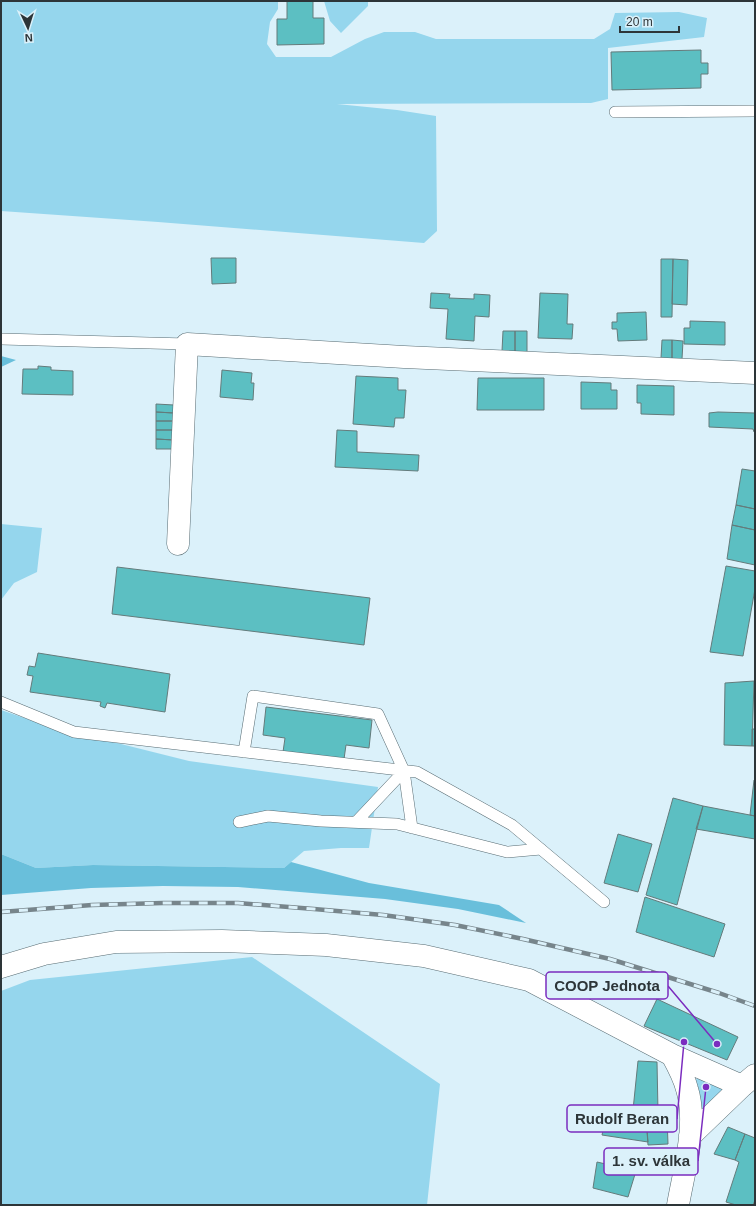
<svg xmlns="http://www.w3.org/2000/svg" width="756" height="1206" font-family="Helvetica,sans-serif">
  <style>
    .green { fill: #95d6ed }
    .forest { fill: #69bfdb }
    .building { fill: #5cbfc2; stroke: #647b7b }
    .lines { fill: none; stroke-linecap: round; stroke-linejoin: round }
    .service-casing { stroke: #586c73; stroke-width: 12 }
    .minor-casing { stroke: #586c73; stroke-width: 23 }
    .tertiary-casing { stroke: #586c73; stroke-width: 23 }
    .service { stroke: #fff; stroke-width: 11 }
    .minor { stroke: #fff; stroke-width: 22 }
    .tertiary { stroke: #fff; stroke-width: 22 }
    .rail-casing { stroke: #77858b; stroke-width: 4.5 }
    .rail { stroke: #dbf1fa; stroke-width: 3; stroke-dasharray: 9; stroke-linecap: butt }
    .leader { fill: none; stroke: #7b2cbf; stroke-width: 1.5 }
    .callout-dot { fill: #7b2cbf; stroke: #dbf1fa; stroke-width: 1.5 }
    .callout { fill: #dbf1fa; stroke: #7b2cbf; stroke-width: 1.5 }
    .callout-label { font-size: 15px; text-anchor: middle; font-weight: bold; fill: #2d3538 }
  </style>
  <rect width="100%" height="100%" fill="#dbf1fa"/>
  <path class="green" d="M1,1H278V9L270,22L267,44L276,57H331L365,39L384,32H415L436,39H594L610,29L615,13L679,12L707,18L704,37L608,48V99L591,103L337,104L397,110L436,116L437,231L424,243L158,222L1,211Z
    M324,1H368V6L341,33L330,21Z
    M1,524L42,528L37,572L14,583L1,600Z
    M1,710L45,725L189,761L378,787L369,848H341L304,851L284,868L93,865L36,868L1,854Z
    M252,957L440,1084L427,1205H1V991L30,980Z
    M698,1077L722,1086L723,1090C716,1096 709,1108 700,1109L696,1080Z"/>
  <path class="forest" d="M1,356L16,360L1,367Z
    M1,854L36,868L93,865L284,868L291,862L369,883L499,905L526,923L458,909L385,899L238,887L163,886L91,888L1,895Z"/>
  <path class="building" d="M287,1H313V18H324V44L277,45V19H287Z
    M701,50V63H708V74H701V88L612,90L611,52Z
    M211,258H236V283L212,284Z
    M661,259H673L672,317H661Z
    M673,259L688,260L687,305L672,304Z
    M431,293L450,294L449,298L474,299V294L490,295L489,317L475,316L474,341L446,339L448,309L430,308Z
    M540,293L568,294L567,324H573L572,339L538,338Z
    M646,312L647,340L618,341L617,329H612V322H617V313Z
    M690,321L725,322V345L684,344V328H690Z
    M503,331H515V352L502,351Z
    M515,331H527V352H515Z
    M662,340H672V359L661,358Z
    M672,340L683,341L682,359H672Z
    M38,366L51,367V370L73,371V395L22,394L23,369H38Z
    M222,370L252,373L251,383H254L253,400L220,397Z
    M356,376L398,378V390H406L404,418H395L394,427L353,424Z
    M478,378H544V410H477Z
    M581,382L611,383V390H617V409H581Z
    M637,385L674,386V415L641,414V403H637Z
    M156,404L174,405V413L156,412Z
    M156,412L174,413V421H156Z
    M718,412L755,413V432H754L753,429L709,427V413Z
    M156,421H174V430H156Z
    M156,430H174V440L156,439Z
    M337,430L357,431V452L419,455L418,471L335,467Z
    M156,439L174,440V449H156Z
    M742,469L755,471V509L736,505Z
    M736,505L755,509V530L732,525Z
    M732,525L755,530V565L727,559Z
    M726,566L755,571V589L743,656L710,652Z
    M117,567L370,598L364,645L112,614Z
    M38,653L170,674L165,712L107,703L105,708L100,706L101,702L30,692L33,676L27,675L29,666L35,667Z
    M754,681L752,746L724,745L725,683Z
    M266,707L372,720L369,748L346,745L344,759L283,752L285,738L263,735Z
    M752,729H755V746H752Z
    M754,780L755,781V816L750,815Z
    M673,798L703,806L677,905L646,895Z
    M703,806L755,816V839L696,829Z
    M618,834L652,844L638,892L604,883Z
    M645,897L725,924L714,957L636,932Z
    M657,999L738,1037L727,1060L644,1026Z
    M638,1061L657,1062L658,1112L633,1110Z
    M606,1117H646L648,1142L602,1135Z
    M646,1117H667L668,1144L648,1145Z
    M728,1127L745,1134L735,1160L714,1154Z
    M745,1134L755,1138V1200L753,1205H736L726,1202L739,1162L735,1160Z
    M597,1162L636,1171L628,1197L593,1188Z"/>
  <g class="lines">
    <g class="service-casing">
      <path id="service" d="M615,112L755,111
        M1,339L187,344
        M1,702L74,732L417,772L512,825L604,902
        M244,752L253,696L378,714L404,771L412,828
        M239,822L268,816L321,821L397,824L507,852L541,849
        M356,822L404,771"/>
    </g>
    <g class="minor-casing">
      <path id="minor" d="M178,544L187,344L404,357L755,373"/>
    </g>
    <g class="tertiary-casing">
      <path id="tertiary" d="M1,967L44,954L116,942L222,941L326,945L424,956L529,980L672,1055C678,1066 684,1077 687,1089C698,1124 684,1170 678,1205
        M672,1055L742,1086
        M690,1136L742,1086L755,1075"/>
    </g>
    <use href="#service" class="service"/>
    <use href="#minor" class="minor"/>
    <use href="#tertiary" class="tertiary"/>
    <g class="rail-casing">
      <path id="rail" d="M1,912L92,905L163,903H238L314,909L383,915L455,925L523,939L610,959L719,993L755,1006"/>
    </g>
    <use href="#rail" class="rail"/>
  </g>
  <path class="leader" d="M717 1044L668 986M684 1042L677 1119M706 1087L698 1161"/>
  <g class="callout-dot">
    <circle cx="717" cy="1044" r="4"/>
    <circle cx="684" cy="1042" r="4"/>
    <circle cx="706" cy="1087" r="4"/>
  </g>
  <g class="callout">
    <rect x="546" y="972" width="122" height="27" rx="4"/>
    <rect x="567" y="1105" width="110" height="27" rx="4"/>
    <rect x="604" y="1148" width="94" height="27" rx="4"/>
  </g>
  <g class="callout-label">
    <text x="607" y="991">COOP Jednota</text>
    <text x="622" y="1124">Rudolf Beran</text>
    <text x="651" y="1166">1. sv. válka</text>
  </g>
  <rect width="756" height="1206" fill="none" stroke="#2d3538" stroke-width="4"/>
  <g transform="translate(28 28) rotate(176)" stroke="#dbf1fa" stroke-width="3" paint-order="stroke">
  <path d="M0-3L7 15L0 10L-7 15Z" fill="#2d3538"/>
  <text y="-6" font-size="11" font-weight="bold" text-anchor="middle" fill="#2d3538">N</text>
  </g>
  <path d="M620 26v6h59v-6" fill="none" stroke="#2d3538" stroke-width="2"/>
  <text x="626" y="26" font-size="12" fill="#2d3538" stroke="#dbf1fa" stroke-width="3" paint-order="stroke">20 m</text>
</svg>
